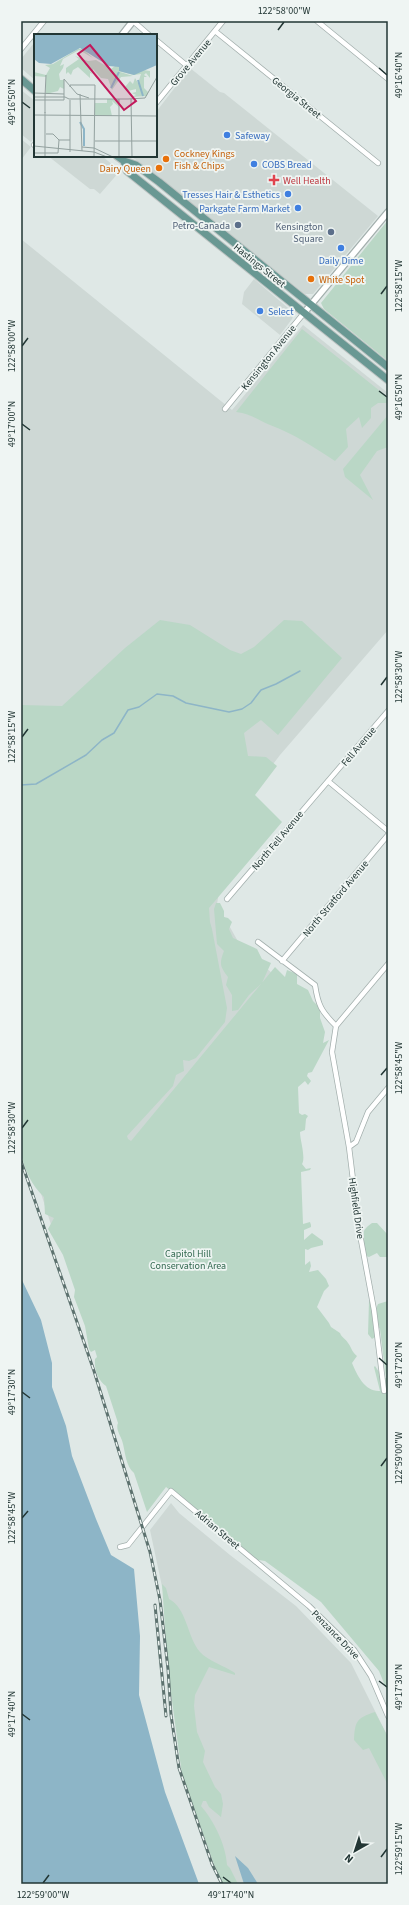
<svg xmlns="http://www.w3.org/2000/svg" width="409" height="1905" font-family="'Source Sans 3',sans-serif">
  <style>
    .built { fill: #ced8d5 }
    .green { fill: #bad7c6 }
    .water { fill: #8db5c7 }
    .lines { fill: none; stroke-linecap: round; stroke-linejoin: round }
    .stream { stroke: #8db5c7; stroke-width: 1.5 }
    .minor-casing { stroke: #a3afad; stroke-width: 6 }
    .tertiary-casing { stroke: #a3afad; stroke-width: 8 }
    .primary-casing { stroke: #bdc3c2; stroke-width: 9 }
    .minor { stroke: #fff; stroke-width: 4.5 }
    .tertiary { stroke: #fff; stroke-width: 5.5 }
    .primary { stroke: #699893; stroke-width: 7 }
    .rail-casing { stroke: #5d726f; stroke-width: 3 }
    .rail { stroke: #eff5f3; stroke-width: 1.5; stroke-dasharray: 4.5; stroke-linecap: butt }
    .ticks { fill: none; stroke: #223634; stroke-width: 1.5 }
    .shop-dot { fill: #3f7fe0; stroke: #eff5f3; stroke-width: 1.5 }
    .food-dot { fill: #e8710a; stroke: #eff5f3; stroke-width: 1.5 }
    .health-dot { fill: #e0444e; stroke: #eff5f3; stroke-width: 1.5 }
    .service-dot { fill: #5c6f8a; stroke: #eff5f3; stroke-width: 1.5 }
    .labels { text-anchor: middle; stroke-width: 3.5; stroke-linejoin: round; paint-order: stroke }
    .street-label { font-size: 10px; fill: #223634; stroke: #eff5f3 }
    .shop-label { font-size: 10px; fill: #366cbe; stroke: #eff5f3; text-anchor: start }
    .food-label { font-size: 10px; fill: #c56008; stroke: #eff5f3; text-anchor: start }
    .health-label { font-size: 10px; fill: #be3a42; stroke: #eff5f3; text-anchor: start }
    .service-label { font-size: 10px; fill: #4e5e75; stroke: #eff5f3; text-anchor: end }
    .park-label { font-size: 10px; fill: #32684f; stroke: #eff5f3 }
    .inset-river { fill: none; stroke: #8db5c7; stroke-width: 2 }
    .inset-road { fill: none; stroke: #93a19f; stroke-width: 1 }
    .view { fill: #c2185b; fill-opacity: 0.15; stroke: #c2185b; stroke-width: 2 }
    .inset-edge { fill: none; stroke: #223634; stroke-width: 2 }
    .neatline { fill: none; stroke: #223634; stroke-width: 1.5 }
    .ticks-label { font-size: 10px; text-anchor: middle; fill: #223634 }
  </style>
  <rect width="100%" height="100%" fill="#dfe8e6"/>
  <path class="built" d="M34,43L35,44V80L21,68V59Z
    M190,68L220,92L224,93L378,216L313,294H305L131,156H156V112Z
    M21,90L35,101V136L31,142L21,134Z
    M21,139L31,147L21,160Z
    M48,156H102L120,171L100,194L94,189H90Z
    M21,239L232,410L303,325L388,393V630L280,755L246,800L225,857L217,904L240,945L272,973L54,1234L21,1131Z
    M254,279L294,313L292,319L280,335L242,304L244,292Z
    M171,1503L179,1513L230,1555L296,1606L351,1663L388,1737V1884H225L204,1829L167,1610L150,1530Z"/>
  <path class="green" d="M388,220V361L324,309L321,303Z
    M302,329L385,395L388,403H378L371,408V418L362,428L359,417L346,429L348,447L335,461C312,446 296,435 270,425C257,420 252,414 236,412Z
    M388,415V447L377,451L360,475L373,500L345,477L343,469Z
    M160,620L190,625L230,650L241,654L254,647L284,620L302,621L342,658L278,735L261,720L244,733L248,756L266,757L277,766L255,795L282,822L209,908L210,922L212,929L227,1008L225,1022L196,1058L189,1061L183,1060L184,1071L176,1075L173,1086L127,1136L128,1139L131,1141L275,967L285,977L287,970L297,974V984L308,990L313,1001L320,1008V1018L325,1032L323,1043L329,1040L312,1072L308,1073L307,1076L311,1081L308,1085L305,1081L298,1087L299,1113L302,1115L305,1114L308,1116L306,1119L305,1130L300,1132C300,1140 306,1158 302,1164L306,1169L311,1168L310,1170L301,1172L303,1224L310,1222L311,1225V1227L304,1230V1240L312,1233L323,1241V1245L311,1248L308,1250L305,1249V1265L310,1261L311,1266L309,1272L318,1270L326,1279L329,1286L324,1291L317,1307L329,1323L331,1327L340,1333C342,1338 345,1338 348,1343C352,1348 351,1351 357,1356L352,1363C357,1375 365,1392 380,1391L374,1367L375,1366L383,1378H386L380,1329C375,1323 374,1312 378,1304L388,1301V1693L379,1671L321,1602L265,1561L252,1559L230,1540L227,1534L223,1530H217L205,1517L166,1487L147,1512L134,1473C126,1467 125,1452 123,1444C122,1437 115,1430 118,1423L106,1386C98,1381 94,1369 95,1359L97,1357L95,1350L91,1352L89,1349L85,1326L74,1297L75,1290L63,1255L48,1229L54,1218L45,1214L44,1197C32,1186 24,1169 21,1153V705L62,706L125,648Z
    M216,903H220L224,911V917L228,918L232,922L229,929L233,938L257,949L262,959L271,963L262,983L249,995L238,1010L232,1011V995L226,985L228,977C220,966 219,964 224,951L217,944L214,909Z
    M372,1223H377L388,1235V1257H380L377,1253L369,1257L363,1255C361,1249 363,1248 364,1243C365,1231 360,1232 372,1223Z
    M369,1301L371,1302L375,1337L372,1339L368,1334Z
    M162,1584L166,1588L169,1599C187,1608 187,1637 200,1652C208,1661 225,1666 235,1673V1675L209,1667L195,1695L194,1706L197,1732L205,1751L203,1762L215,1787L221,1794L223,1804L221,1817L209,1807L206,1801H203L201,1806C214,1821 226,1845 227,1865L230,1868L238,1884H221L182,1775L168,1671Z
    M375,1712L388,1737V1785L369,1748L363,1750L354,1740C355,1722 356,1718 375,1712Z"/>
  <path class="water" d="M21,1278L41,1320L52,1363V1387L66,1426L72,1456L96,1519L111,1555L134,1569L140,1636L139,1695L165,1792L199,1884H21Z
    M235,1856L248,1868L258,1884H244Z"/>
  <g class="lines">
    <path class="stream" d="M21,785L36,784L86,755L102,740L114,733L128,710L139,707L157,694L173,696L186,703L229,712L242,709L251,703L261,690L276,684L300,671"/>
    <g class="minor-casing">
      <path id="minor" d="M133,21L149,35
        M317,21L388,79
        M215,31L378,163
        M156,40L186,65
        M21,49L44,21
        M156,103L223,21
        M34,145L35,144
        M225,409L304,313
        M328,781L388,831
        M227,899L388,711
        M258,942L315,985C318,1005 321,1011 336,1026
        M282,961L388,835
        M349,1147L356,1142L368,1112L388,1088
        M384,1391L374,1310L359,1229L349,1147L332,1052L336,1026L388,964
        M120,1547L128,1545L171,1491L309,1606L354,1650L371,1676L388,1716"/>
    </g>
    <g class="tertiary-casing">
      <path id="tertiary" d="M122,35L133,21
        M304,313L388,212"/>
    </g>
    <g class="primary-casing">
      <path id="primary" d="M21,79L35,91
        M117,156L124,161L136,165L159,182L388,367
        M124,161L127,171L388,380"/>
    </g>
    <use href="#minor" class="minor"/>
    <use href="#tertiary" class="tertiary"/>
    <use href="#primary" class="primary"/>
    <g class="rail-casing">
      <path id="rail" d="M21,1161L94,1371L150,1552L160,1600L168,1669L171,1715L179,1768L212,1864L222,1884
        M155,1605L166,1716"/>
    </g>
    <use href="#rail" class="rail"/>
  </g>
  <path class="ticks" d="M278,30L284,22M379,68L387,75M22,102L30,108M381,294L387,286M22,346L28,338M379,391L387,397M22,424L30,430M381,685L387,677M22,737L28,729M381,1075L387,1068M22,1128L28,1120M379,1358L387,1365M22,1392L30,1398M381,1466L387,1458M22,1518L28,1511M379,1681L387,1687M22,1714L30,1720M381,1857L387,1849M223,1877L231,1883M43,1883L49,1875"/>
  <g class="shop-dot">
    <circle cx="227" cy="135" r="4"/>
    <circle cx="254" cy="164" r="4"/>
    <circle cx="288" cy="194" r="4"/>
    <circle cx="298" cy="208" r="4"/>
    <circle cx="341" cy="248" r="4"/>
    <circle cx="260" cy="311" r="4"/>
  </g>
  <g class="food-dot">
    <circle cx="166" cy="159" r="4"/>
    <circle cx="159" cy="168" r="4"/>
    <circle cx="311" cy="279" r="4"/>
  </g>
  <path class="health-dot" d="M272 174h4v4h4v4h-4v4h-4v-4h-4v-4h4z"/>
  <g class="service-dot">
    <circle cx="238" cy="225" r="4"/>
    <circle cx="331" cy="232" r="4"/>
  </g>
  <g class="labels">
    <g class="street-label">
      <text transform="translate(190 62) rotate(-50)" y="4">Grove Avenue</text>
      <text transform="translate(297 97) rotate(39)" y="4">Georgia Street</text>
      <text transform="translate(260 265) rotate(39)" y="4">Hastings Street</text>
      <text transform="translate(268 357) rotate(-51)" y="4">Kensington Avenue</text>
      <text transform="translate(358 746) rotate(-50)" y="4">Fell Avenue</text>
      <text transform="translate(277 840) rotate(-50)" y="4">North Fell Avenue</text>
      <text transform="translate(335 898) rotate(-50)" y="4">North Stratford Avenue</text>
      <text transform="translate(357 1208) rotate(82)" y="4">Highfield Drive</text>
      <text transform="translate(218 1529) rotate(40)" y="4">Adrian Street</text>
      <text transform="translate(336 1634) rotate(46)" y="4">Penzance Drive</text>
    </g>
    <g class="shop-label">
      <text x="235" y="139">Safeway</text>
      <text x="262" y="168">COBS Bread</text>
      <text x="280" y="198" text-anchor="end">Tresses Hair &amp; Esthetics</text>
      <text x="290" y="212" text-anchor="end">Parkgate Farm Market</text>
      <text x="341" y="264" text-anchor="middle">Daily Dime</text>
      <text x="268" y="315">Select</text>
    </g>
    <g class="food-label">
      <text x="174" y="157">Cockney Kings<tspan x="174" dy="12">Fish &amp; Chips</tspan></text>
      <text x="151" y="172" text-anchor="end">Dairy Queen</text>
      <text x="319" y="283">White Spot</text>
    </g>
    <g class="health-label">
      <text x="283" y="184">Well Health</text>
    </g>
    <g class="service-label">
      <text x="230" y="229">Petro-Canada</text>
      <text x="323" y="230">Kensington<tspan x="323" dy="12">Square</tspan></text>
    </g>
    <g class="park-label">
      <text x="188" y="1257">Capitol Hill<tspan x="188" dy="12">Conservation Area</tspan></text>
    </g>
  </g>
  <g transform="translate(34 34)">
    <rect width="123" height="123" fill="#dfe8e6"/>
    <path d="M44,15H47L50,16L59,24L45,16L29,25L26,32L30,30L29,34L25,40L26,46H30V55L26,53L24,57L12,60V43L0,42V38L12,41L16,34L11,31L19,30ZM41,22L54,27L62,26L77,35L81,32L116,37V44L112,39L110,41L113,43H110V54L114,58L113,62L98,63L102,61L98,59L102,58V55L94,57L91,53L96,47L99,50L101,44L104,49L107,40L100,41L80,36L99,42L87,43L78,56L74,45L67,44L59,35V38L55,36L59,40L56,39V44L44,33L39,36L37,41L34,38L32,40V34L45,25ZM73,65H85V73L78,67L79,70L76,73L78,82L61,81V69H73Z" fill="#bad7c6"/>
    <path d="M0,0H123V31L100,41L85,37V33L75,32L46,14L17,30L5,29L0,25Z" fill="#8db5c7"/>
    <path class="inset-river" d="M104,46L109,62M77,54L85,38M46,88L50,95V112"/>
    <path class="inset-road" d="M30,45L43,60L55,64M36,53V51H61L60,123H52M123,55V123M0,59L30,60M46,60L48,117M0,63H31L35,65M11,63L12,41M35,65H94M94,65L111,64L123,43M97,65L98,123M0,66H30V45M36,66V118M11,79V63M0,81L123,82M12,100H19L25,106H36M61,107H123M0,112L60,118L73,123M48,113L60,114L79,123M0,119H24L25,106M11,123V78M85,123V65"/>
    <path class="view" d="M56,11L102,67L90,76L44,20Z"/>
    <rect width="123" height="123" class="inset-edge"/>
  </g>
  <rect width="409" height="1905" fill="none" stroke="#eff5f3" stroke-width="44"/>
  <g transform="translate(355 1851) rotate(219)" stroke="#eff5f3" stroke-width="3" paint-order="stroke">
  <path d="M0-3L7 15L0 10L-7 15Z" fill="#223634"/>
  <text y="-6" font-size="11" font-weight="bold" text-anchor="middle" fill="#223634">N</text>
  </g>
  <rect x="22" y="22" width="365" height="1861" class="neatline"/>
  <g class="ticks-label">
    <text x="284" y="14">122°58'00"W</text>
    <text transform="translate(398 75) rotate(-90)" y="4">49°16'40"N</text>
    <text transform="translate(11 102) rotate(-90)" y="4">49°16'50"N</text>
    <text transform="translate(398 286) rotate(-90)" y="4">122°58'15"W</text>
    <text transform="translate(11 346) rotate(-90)" y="4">122°58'00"W</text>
    <text transform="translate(398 397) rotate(-90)" y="4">49°16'50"N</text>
    <text transform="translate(11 424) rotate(-90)" y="4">49°17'00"N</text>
    <text transform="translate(398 677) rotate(-90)" y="4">122°58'30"W</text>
    <text transform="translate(11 737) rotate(-90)" y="4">122°58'15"W</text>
    <text transform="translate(398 1068) rotate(-90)" y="4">122°58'45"W</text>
    <text transform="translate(11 1128) rotate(-90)" y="4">122°58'30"W</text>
    <text transform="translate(398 1365) rotate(-90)" y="4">49°17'20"N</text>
    <text transform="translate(11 1392) rotate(-90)" y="4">49°17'30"N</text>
    <text transform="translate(398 1458) rotate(-90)" y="4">122°59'00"W</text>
    <text transform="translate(11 1518) rotate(-90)" y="4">122°58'45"W</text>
    <text transform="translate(398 1687) rotate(-90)" y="4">49°17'30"N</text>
    <text transform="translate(11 1714) rotate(-90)" y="4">49°17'40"N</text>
    <text transform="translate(398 1849) rotate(-90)" y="4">122°59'15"W</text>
    <text x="43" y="1898">122°59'00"W</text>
    <text x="231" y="1898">49°17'40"N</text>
  </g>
</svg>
